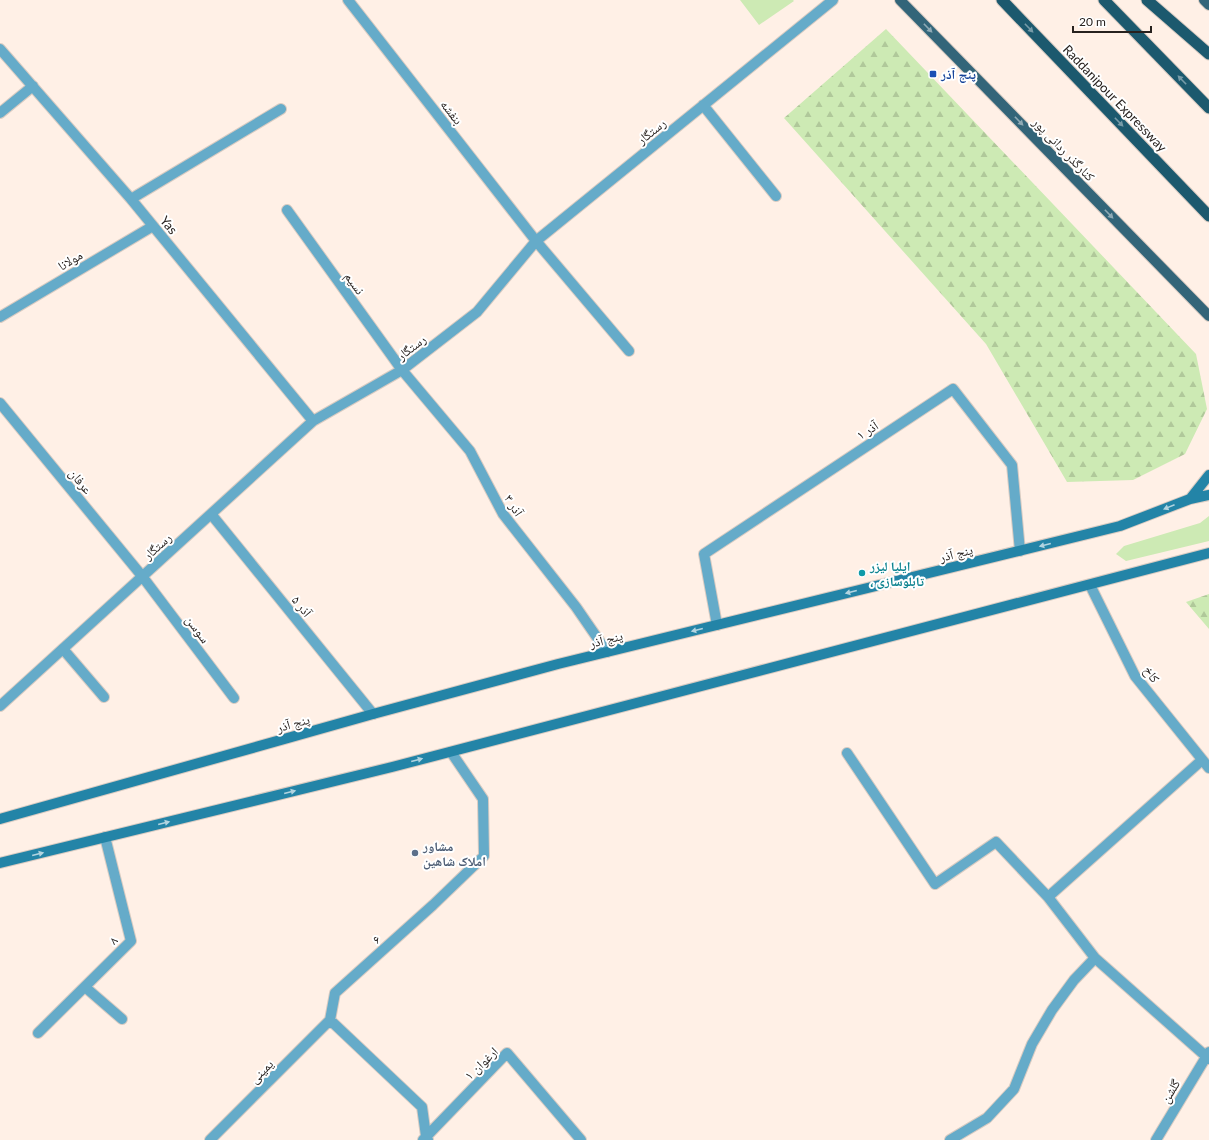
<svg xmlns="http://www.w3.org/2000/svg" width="1209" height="1140" font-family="Lato,'Noto Naskh Arabic',sans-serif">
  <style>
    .green { fill: #cdeab4 }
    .forest { fill: url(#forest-firs) }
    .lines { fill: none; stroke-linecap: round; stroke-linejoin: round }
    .service-casing { stroke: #d8cbc2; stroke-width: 12 }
    .minor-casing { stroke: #d8cbc2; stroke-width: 12 }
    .secondary-casing { stroke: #d8cbc2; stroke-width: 12 }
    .primary-casing { stroke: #d8cbc2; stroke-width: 12 }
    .trunk-casing { stroke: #d8cbc2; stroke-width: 13 }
    .service { stroke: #65abc9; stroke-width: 10 }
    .minor { stroke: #65abc9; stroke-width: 10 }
    .secondary { stroke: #2384a7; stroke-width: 10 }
    .primary { stroke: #336579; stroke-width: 10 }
    .trunk { stroke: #1c596e; stroke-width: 11 }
    .oneway { fill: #8faab5 }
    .oneway2 { fill: #779ba8 }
    .oneway3 { fill: #b2d4e0 }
    .transit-dot { fill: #1a4fb4; stroke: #fff; stroke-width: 1.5 }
    .culture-dot { fill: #0f9aa8; stroke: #fff; stroke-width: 1.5 }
    .service-dot { fill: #5c6f8a; stroke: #fff; stroke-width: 1.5 }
    .labels { text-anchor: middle; stroke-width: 4; stroke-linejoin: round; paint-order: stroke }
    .transit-label { font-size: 13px; font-weight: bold; fill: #164399; stroke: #fff; text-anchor: start }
    .street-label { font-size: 13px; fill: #27211e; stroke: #fff }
    .culture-label { font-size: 13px; font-weight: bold; fill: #0d838f; stroke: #fff; text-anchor: start }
    .service-label { font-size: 13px; font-weight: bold; fill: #4e5e75; stroke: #fff; text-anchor: start }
  </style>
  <defs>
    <pattern id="forest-firs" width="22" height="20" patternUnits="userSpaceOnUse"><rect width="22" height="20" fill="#cdeab4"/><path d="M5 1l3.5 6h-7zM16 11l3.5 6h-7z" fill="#b0c89a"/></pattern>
  </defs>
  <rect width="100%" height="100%" fill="#fff0e6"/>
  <path class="green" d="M740,0H793L794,1L759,25Z
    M1209,516V541L1126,561L1116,554L1124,546L1200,523Z"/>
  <path class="forest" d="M886,29L1196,354L1207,409L1185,454L1133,480L1067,482L986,344L784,118Z
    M1209,594V629L1186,602Z"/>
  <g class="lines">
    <g class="service-casing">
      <path id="service" d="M63,649L104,697
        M85,987L122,1019
        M38,1033L131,941L105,837"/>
    </g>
    <g class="minor-casing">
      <path id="minor" d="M348,0L536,241L629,351
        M0,49L131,199L313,421
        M703,105L776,196
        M0,113L33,86
        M131,199L281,109
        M287,210L402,370L470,451L503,514L576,607L607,652
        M0,317L153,226
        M0,403L142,576L234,698
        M211,514L373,714
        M1090,585L1135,676L1209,768
        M717,625L704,554L953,389L1012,465L1020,551
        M0,706L313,421L402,370L477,312L536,241L833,0
        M847,753L935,884L996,842L1048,897L1095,958
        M1048,897L1202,760
        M210,1140L330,1020
        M423,1140L507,1053L581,1140
        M428,1140L426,1136L422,1107L330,1020L335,993L433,905L484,856L483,799L451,752
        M950,1140L987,1118L1014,1089L1032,1044L1052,1010L1074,980L1095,958L1209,1059
        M1156,1140L1209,1052"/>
    </g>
    <g class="secondary-casing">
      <path id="secondary" d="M1190,499L1209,495
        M0,819L373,714L558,664L1120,526L1190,499L1209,475
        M0,863L392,767L1209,553"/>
    </g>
    <g class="primary-casing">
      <path id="primary" d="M900,0L1209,316
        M1204,0L1209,5"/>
    </g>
    <g class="trunk-casing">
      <path id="trunk" d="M1002,0L1209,216
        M1104,0L1209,108
        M1147,0L1209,54"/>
    </g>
    <use href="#service" class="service"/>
    <use href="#minor" class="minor"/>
    <use href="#secondary" class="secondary"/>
    <use href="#primary" class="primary"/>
    <use href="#trunk" class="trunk"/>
  </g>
  <defs><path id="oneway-solid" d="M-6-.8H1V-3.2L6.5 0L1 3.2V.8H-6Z"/></defs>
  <g class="oneway">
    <use href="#oneway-solid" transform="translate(928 28) rotate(46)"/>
    <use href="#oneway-solid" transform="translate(1019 121) rotate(46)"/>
    <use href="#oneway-solid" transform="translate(1109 214) rotate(46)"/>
  </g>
  <g class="oneway2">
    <use href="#oneway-solid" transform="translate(1029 28) rotate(46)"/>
    <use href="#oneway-solid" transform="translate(1182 80) rotate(-134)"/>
    <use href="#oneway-solid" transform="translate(1119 122) rotate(46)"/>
  </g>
  <g class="oneway3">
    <use href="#oneway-solid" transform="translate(1169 507) rotate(158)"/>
    <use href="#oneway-solid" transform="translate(1045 545) rotate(166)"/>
    <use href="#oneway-solid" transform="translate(851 592) rotate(166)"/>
    <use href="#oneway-solid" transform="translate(697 630) rotate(166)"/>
    <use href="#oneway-solid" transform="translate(417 760) rotate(-15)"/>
    <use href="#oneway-solid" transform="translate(290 792) rotate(-14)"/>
    <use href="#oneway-solid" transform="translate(164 823) rotate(-14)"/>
    <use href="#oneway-solid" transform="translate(38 854) rotate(-14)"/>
  </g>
  <rect class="transit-dot" x="929" y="70" width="8" height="8" rx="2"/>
  <circle class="culture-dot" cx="862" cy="573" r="4"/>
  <circle class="service-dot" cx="415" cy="853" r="4"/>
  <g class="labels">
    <g class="transit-label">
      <text x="941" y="79">پنج آذر</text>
    </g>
    <g class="street-label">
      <text transform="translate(1115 98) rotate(46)" y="5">Raddanipour Expressway</text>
      <text transform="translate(452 112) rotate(52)" y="5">بنفشه</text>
      <text transform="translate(651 131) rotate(-39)" y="5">رستگار</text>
      <text transform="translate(1064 149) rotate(46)" y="5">کنارگذر ردانی پور</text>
      <text transform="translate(169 225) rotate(51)" y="5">Yas</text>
      <text transform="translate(70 260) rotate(-31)" y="5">مولانا</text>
      <text transform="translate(355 283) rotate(54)" y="5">نسیم</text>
      <text transform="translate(411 347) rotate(-38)" y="5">رستگار</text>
      <text transform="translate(867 430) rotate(-33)" y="5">آذر ۱</text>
      <text transform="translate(81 481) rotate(51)" y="5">عرفان</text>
      <text transform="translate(514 505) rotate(57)" y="5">آذر ۳</text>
      <text transform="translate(157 546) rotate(-42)" y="5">رستگار</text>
      <text transform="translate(956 553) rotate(-14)" y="5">پنج آذر</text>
      <text transform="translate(302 606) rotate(51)" y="5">آذر ۵</text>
      <text transform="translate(198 629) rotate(53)" y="5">سوسن</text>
      <text transform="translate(606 639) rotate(-14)" y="5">پنج آذر</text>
      <text transform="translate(1152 674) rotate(54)" y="5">کاخ</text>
      <text transform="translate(293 723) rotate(-16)" y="5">پنج آذر</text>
      <text transform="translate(376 939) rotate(-42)" y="5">۶</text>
      <text transform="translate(113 940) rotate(-45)" y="5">۸</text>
      <text transform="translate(481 1063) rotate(-44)" y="5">ارغوان ۱</text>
      <text transform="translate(261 1071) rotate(-45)" y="5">یمینی</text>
      <text transform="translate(1170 1091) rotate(-59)" y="5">گلشن</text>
    </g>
    <g class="culture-label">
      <text x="870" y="571">ایلیا لیزر<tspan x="870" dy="15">، تابلوسازی</tspan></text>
    </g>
    <g class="service-label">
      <text x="423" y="851">مشاور<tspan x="423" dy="15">املاک شاهین</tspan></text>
    </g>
  </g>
  <path d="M1073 26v6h78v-6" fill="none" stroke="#27211e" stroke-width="2"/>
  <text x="1079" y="26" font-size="12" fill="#27211e" stroke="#ffffff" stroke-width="3" paint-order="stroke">20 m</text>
</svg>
